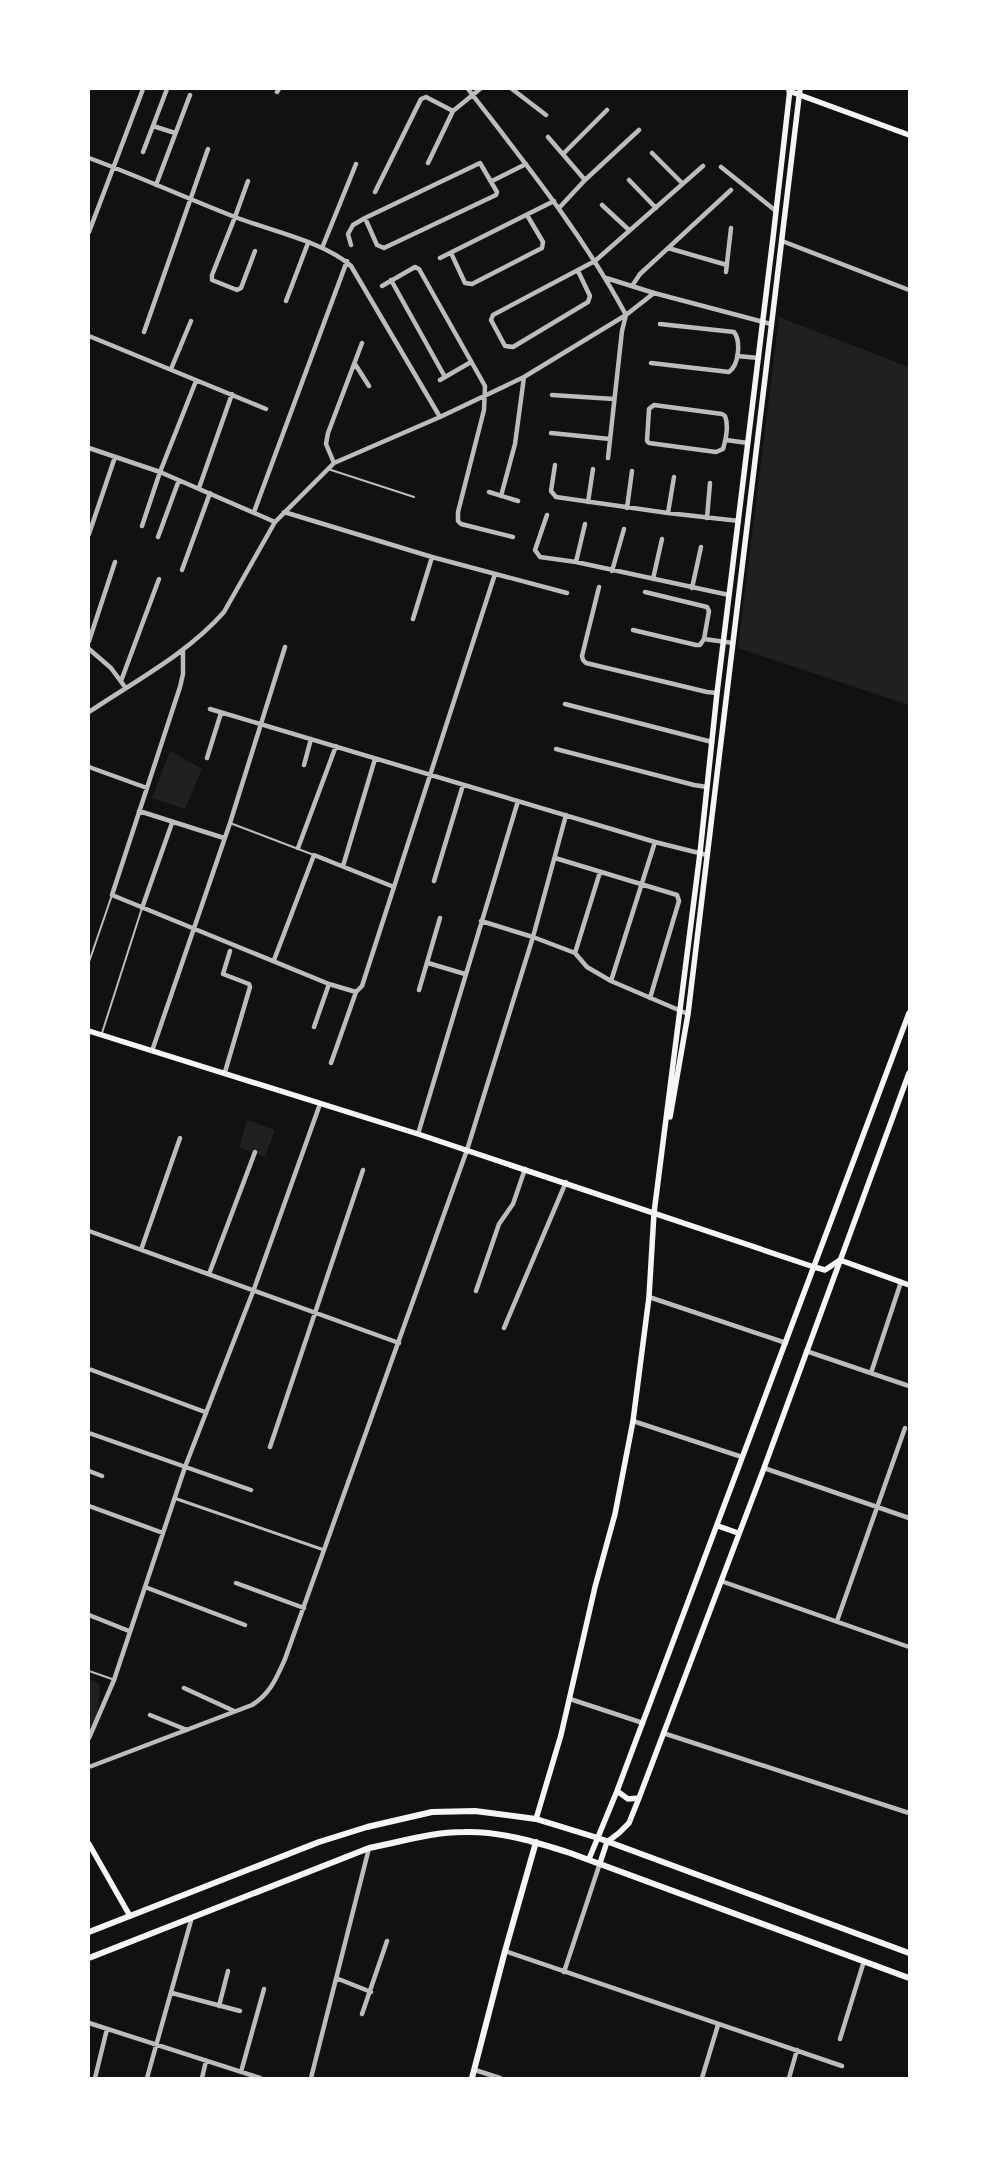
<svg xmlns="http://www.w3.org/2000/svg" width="998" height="2167" font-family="'Roboto Condensed',sans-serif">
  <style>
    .green { fill: #202020 }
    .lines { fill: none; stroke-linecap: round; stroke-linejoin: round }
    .service { stroke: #bcbcbc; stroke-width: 2 }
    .pedestrian { stroke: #bcbcbc; stroke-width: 3 }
    .minor { stroke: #bcbcbc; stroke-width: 4.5 }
    .secondary { stroke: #f5f5f5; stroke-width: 5.5 }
    .primary { stroke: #f5f5f5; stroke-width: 6 }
  </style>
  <rect width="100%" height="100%" fill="#111"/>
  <path class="green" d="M779,317L909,367V705L738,648Z
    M170,751L202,769L185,809L152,798Z
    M247,1120L275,1130L265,1157L239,1147Z
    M89,1679L100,1684L97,1723L89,1734Z"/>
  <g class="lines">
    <path class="service" d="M328,469L414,497
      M230,823L314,855
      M89,962L112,895
      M102,1033L142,908
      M89,1671L112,1679"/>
    <path class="pedestrian" d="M174,1498L324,1550"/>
    <path class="minor" d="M468,89C524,162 582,233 626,315
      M512,89L546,115
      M277,92L279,89
      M153,126L175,133
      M548,137L585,180
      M143,152L167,89
      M652,153L682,183
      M563,154L607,110
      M89,158C138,176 186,198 235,217C268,230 325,242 351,266L440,417
      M428,163L453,111L480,89
      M721,167L776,211
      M629,180L656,208
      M248,181L235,217L212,275V280L237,290L241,288L255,251
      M492,181L526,164
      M156,185L190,95
      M375,192L421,99L426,97L453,111
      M602,205L629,230
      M559,208L585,180L639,130
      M89,232L143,89
      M782,241L909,290
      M351,245L348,234L353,225L365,218L480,163L497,192L496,195L384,248L377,245L365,218
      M322,248L356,164
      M668,248L727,265
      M451,253L465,283L472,284L542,248L543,242L527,215
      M440,258L554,201
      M578,271L590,296L588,302L513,347L505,346L491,320L493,315L595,261L703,166
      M726,272L731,228
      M606,278L654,293L771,324
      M391,280L445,377
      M382,286L415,267L419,269L485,386L484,410L458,512V521L461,524L513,537
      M632,286L640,274L731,190
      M286,301L308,243
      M144,332L208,149
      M89,336L266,409
      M737,356L759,358
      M651,363L729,372C739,365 741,341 734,332L660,324
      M355,364L369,386
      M171,369L191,321
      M440,380L471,362
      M552,395L614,399
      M654,405L722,414L725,416C729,426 726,439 723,449L716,452L649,443L647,441L649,409Z
      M551,433L610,439
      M726,440L748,443
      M89,448L160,472L275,522
      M608,458L622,331L626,315
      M334,463L326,444L328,433L362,343
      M555,465L551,491L556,497L668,513L739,521
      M199,488L232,394
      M489,492L518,501
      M501,496L515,444L524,377
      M588,502L593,469
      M627,508L632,471
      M254,512L347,261
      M284,512L432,557L567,593
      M668,513L674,477
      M547,515L535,550L540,557L576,562L729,595
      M707,518L710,483
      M142,526L160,472L196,381
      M89,534L115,457
      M158,537L179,480
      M576,562L585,524
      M182,570L210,493
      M612,571L624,529
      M653,579L662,539
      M599,587L582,656L583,660L586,663L707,692L717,693
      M692,588L701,547
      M413,619L432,557
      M633,630L696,645H700L704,639L709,611L707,607L645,592
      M704,639L733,643
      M89,641L115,562
      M89,649L111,668L125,687
      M183,650V674L180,687L112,895L329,984L356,992L362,986L495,574
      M121,681L159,579
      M565,704L712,742
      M210,709L655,842L707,855
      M89,712C135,681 187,654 224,612L275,522L334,463L440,417L524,377L626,315L654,293
      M556,749L694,785L707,787
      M207,758L221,713
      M304,765L311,739
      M89,767L147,788
      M139,811L224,838
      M298,848L336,746
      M555,858L677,895L679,901L650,998
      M343,866L375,759
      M434,881L463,785
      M142,908L172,823
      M481,921L533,937L575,953L587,967L611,981L688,1014
      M575,953L600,872
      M274,960L314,855L394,887
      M428,963L465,974
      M611,981L655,842
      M419,990L440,918
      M314,1027L329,984
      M152,1051L230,823L285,647
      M331,1063L356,992
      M225,1072L250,987L249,984L223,974L230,951
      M418,1134L518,801
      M89,1231L399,1343
      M141,1250L180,1138
      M209,1274L255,1152
      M476,1291L499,1224L513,1204L525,1169
      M649,1297L786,1343
      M504,1328L566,1182
      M806,1351L909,1386
      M89,1369L205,1412
      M871,1373L901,1282
      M633,1421L742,1457
      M89,1433L251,1490
      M270,1447L363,1170
      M764,1468L909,1518
      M89,1471L102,1476
      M89,1506L163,1533
      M721,1581L909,1647
      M236,1583L304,1608
      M145,1587L245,1625
      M89,1615L129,1631
      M837,1621L905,1428
      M184,1688L234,1711
      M570,1699L643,1723
      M150,1715L187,1730
      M663,1733L909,1813
      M89,1738L114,1680L185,1467L254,1289L320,1104
      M89,1767L252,1705C270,1694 276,1679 285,1659L467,1150L533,937L566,815
      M505,1951L842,2066
      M564,1972L600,1863
      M336,1978L371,1992
      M172,1993L240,2011
      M219,2006L228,1971
      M362,2014L387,1941
      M89,2023L260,2078
      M840,2039L864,1961
      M475,2070L500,2078
      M241,2072L264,1989
      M95,2078L107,2029
      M147,2078L192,1917
      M202,2078L206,2061
      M311,2078L369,1848
      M702,2078L718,2025
      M789,2078L797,2050"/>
    <path class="secondary" d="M789,91L909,135
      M89,1031L418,1134L814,1267L825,1270L840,1260
      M670,1117L688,1014L800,89
      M840,1260L909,1285
      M718,1526L738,1533
      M617,1791L628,1799L639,1798
      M536,1819L561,1735L595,1587L615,1514L633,1421L649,1297L654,1213L700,853L717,693L773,238L790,89
      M89,1844L130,1916
      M589,1859L617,1791L909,1013
      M600,1863L607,1842L619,1833L629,1823L639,1798L764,1468L909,1073"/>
    <path class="primary" d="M89,1932L319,1842L367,1827L432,1812L475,1811L536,1819L598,1838L909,1953
      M89,1958L369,1848C400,1842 432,1832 464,1832C500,1831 536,1842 570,1853L909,1978
      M472,2078L505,1951L536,1842"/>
  </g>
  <rect width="998" height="2167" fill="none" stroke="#ffffff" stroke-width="180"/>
</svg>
